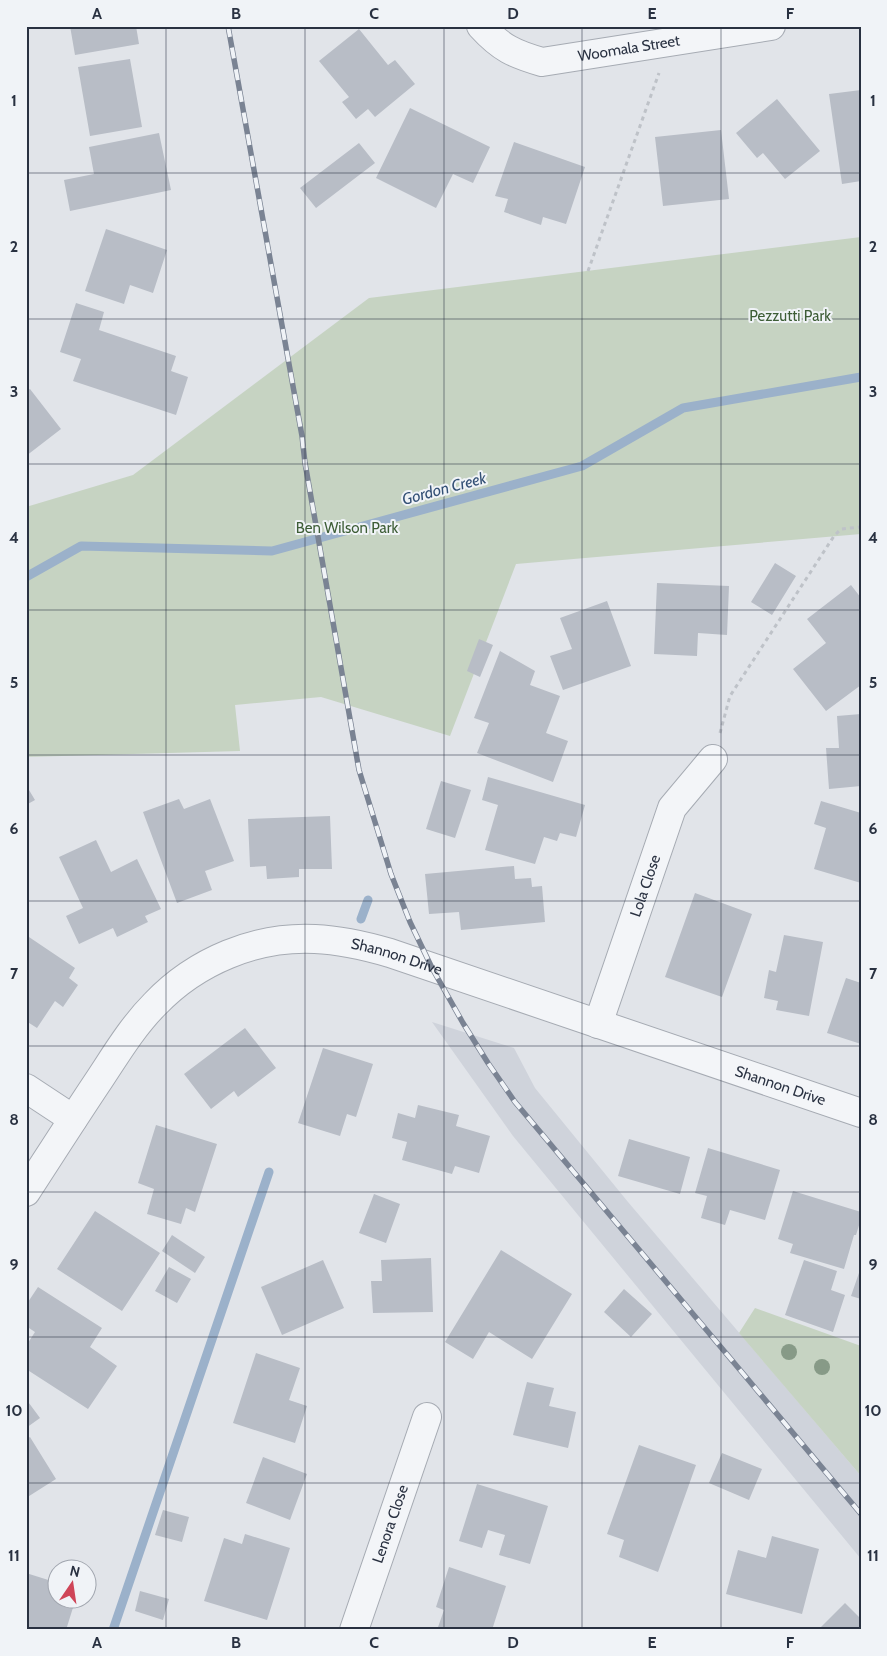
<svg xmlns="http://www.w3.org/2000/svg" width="887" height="1656" font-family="Cabin,sans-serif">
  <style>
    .built { fill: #cfd3db }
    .green { fill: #c6d3c2 }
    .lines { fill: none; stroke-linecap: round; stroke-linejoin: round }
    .stream { stroke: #9bb1ca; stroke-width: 9 }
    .building { fill: #b8bdc6 }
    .minor-casing { stroke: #a6abb3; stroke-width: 30 }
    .path { stroke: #bec2c8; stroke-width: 3; stroke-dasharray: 4 4; stroke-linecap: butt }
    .minor { stroke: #f3f5f8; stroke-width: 28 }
    .rail-casing { stroke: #7a8393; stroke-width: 5.5 }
    .rail { stroke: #f0f3f7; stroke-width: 4; stroke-dasharray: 11; stroke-linecap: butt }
    .tree { fill: #879a87 }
    .grid { fill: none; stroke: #293141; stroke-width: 1; stroke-opacity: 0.55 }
    .labels { text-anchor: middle; stroke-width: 4; stroke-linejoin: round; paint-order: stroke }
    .street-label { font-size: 15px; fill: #293141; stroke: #f0f3f7 }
    .park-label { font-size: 15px; fill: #3d5d36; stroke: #f0f3f7 }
    .water-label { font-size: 16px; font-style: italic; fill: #335075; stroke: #f0f3f7 }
    .neatline { fill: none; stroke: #293141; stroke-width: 2 }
    .grid-label { font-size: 16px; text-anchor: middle; font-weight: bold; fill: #293141 }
  </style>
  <rect width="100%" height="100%" fill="#e1e4e9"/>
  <path class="built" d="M432,1022L514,1048L535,1088L628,1202L861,1476V1559L513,1136Z"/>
  <path class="green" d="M861,237V534L516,564L450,736L321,697L235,705L240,751L26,757V507L133,475L369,298Z
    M755,1308L861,1346V1476L739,1333Z"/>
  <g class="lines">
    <path class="stream" d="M26,577L81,546L272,551L582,466L683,408L861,377
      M361,919L368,900
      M113,1630L269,1172"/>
  </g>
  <path class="building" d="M70,26H136L139,44L75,55Z
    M359,29L388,65L395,60L415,84L375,117L368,109L356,119L342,102L349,97L319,61Z
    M130,59L142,127L90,136L78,67Z
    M861,90V181L842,184L829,94Z
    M777,99L820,151L785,179L763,153L757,158L736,133Z
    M410,108L490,147L473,183L453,174L436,208L376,178Z
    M721,130L729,199L663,206L655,137Z
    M159,133L171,190L70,211L64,180L94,174L89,147Z
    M514,142L585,167L566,224L543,217L541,225L504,212L508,199L495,196Z
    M359,143L375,163L316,208L300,188Z
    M106,229L167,250L153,293L130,285L124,304L85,291Z
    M76,303L104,312L99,330L176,356L171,371L188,377L176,415L73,381L81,359L60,352Z
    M30,389L61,429L26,456V391Z
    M775,563L796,576L772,615L751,602Z
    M657,583L729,586L727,635L698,633L697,656L654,654Z
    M851,585L861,598V685L826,711L793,669L826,643L807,619Z
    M607,601L631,666L563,690L550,656L572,649L560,618Z
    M479,639L493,645L480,677L467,671Z
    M500,651L535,671L530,685L560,696L546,733L568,741L553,782L477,753L489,723L474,718Z
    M861,714V786L829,789L826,748H839L837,716Z
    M488,777L585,805L576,837L560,833L557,841L544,837L535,864L485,850L498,805L482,800Z
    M441,781L471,790L455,838L426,829Z
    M26,785L35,800L26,805Z
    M179,799L184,809L210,799L234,861L205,871L212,890L177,903L143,812Z
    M821,801L861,813V883L814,869L826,828L814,824Z
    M330,816L332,869H299V877L267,879L266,866L250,867L248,819Z
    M96,840L111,872L137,859L161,909L145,916L148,922L117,937L113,928L79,944L66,916L83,908L59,857Z
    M514,866L515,879L531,878L532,887L542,886L545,922L461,930L459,912L429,914L425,874Z
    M695,893L752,914L722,997L665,977Z
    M26,935L75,968L69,978L78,985L63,1007L55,1001L37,1028L26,1021Z
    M784,935L823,942L809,1016L776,1010L778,1001L764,998L769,970L776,972Z
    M846,978L861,983V1044L827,1033Z
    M245,1028L276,1068L238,1097L234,1091L211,1109L184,1074Z
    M323,1048L373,1064L356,1117L347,1114L340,1136L298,1123Z
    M418,1105L459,1115L456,1126L490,1136L479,1173L455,1166L452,1174L402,1160L407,1142L392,1138L398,1113L415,1118Z
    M156,1125L217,1144L195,1212L186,1208L181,1224L147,1214L154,1189L138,1183Z
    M629,1139L690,1157L680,1194L618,1176Z
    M708,1148L780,1170L765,1220L730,1210L725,1225L701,1218L707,1196L695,1193Z
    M793,1191L861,1212V1219L856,1235H854L844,1269L790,1253L793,1244L778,1239Z
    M374,1194L400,1204L386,1243L359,1233Z
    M95,1211L160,1253L122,1311L57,1269Z
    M172,1235L205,1257L195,1273L162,1251Z
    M501,1250L572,1294L532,1359L489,1332L473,1359L445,1342Z
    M431,1258L433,1312L373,1313L371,1281H382L381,1260Z
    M323,1260L344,1308L282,1335L261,1287Z
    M804,1260L837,1271L831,1290L845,1295L833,1332L785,1315Z
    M169,1267L191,1279L177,1303L155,1291Z
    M860,1270H861V1299L851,1296Z
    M38,1287L102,1328L90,1347L117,1366L88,1409L26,1369V1346L35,1332L26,1326V1305Z
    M624,1289L652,1314L631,1337L604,1312Z
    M256,1353L300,1368L289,1400L307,1406L295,1443L233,1423Z
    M527,1382L554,1388L549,1406L576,1412L568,1448L513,1435Z
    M26,1399L40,1418L26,1428Z
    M30,1437L56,1479L26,1498V1439Z
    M639,1445L696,1465L658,1572L619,1557L624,1540L607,1534Z
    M722,1453L762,1469L749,1500L709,1483Z
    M263,1457L307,1474L290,1520L246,1503Z
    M477,1484L548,1506L530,1564L499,1555L505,1535L488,1530L482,1548L459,1541Z
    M163,1510L189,1517L182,1542L155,1535Z
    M245,1534L290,1548L267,1620L204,1601L224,1538L242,1544Z
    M772,1536L819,1549L802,1614L726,1594L738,1550L766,1558Z
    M449,1567L506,1586L492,1630H437L444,1610L436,1607Z
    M26,1573L58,1583V1598H76L66,1630H26Z
    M140,1591L169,1599L163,1620L135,1611Z
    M845,1603L861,1619V1630H818Z"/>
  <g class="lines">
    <g class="minor-casing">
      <g id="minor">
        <path id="s1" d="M481,26C501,48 514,54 542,62L771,26"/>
        <path id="s2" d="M598,1024L672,808L713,759"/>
        <path d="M26,1088L73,1119"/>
        <path id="s3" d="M26,1192C50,1155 73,1119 97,1083C115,1056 132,1027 155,1004C196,961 256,936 315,939C341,940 366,946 390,953L861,1113"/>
        <path id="s4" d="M354,1630L427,1417"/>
      </g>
    </g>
    <path class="path" d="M588,271L659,73
      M720,733L730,696L834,536L841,529L861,527"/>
    <use href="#minor" class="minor"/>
    <g class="rail-casing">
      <path id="rail" d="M228,26L302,436L305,463L359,770L391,874L410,922L432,968L463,1023L488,1063L515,1102L861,1514"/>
    </g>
    <use href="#rail" class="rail"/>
  </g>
  <g class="tree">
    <circle cx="789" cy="1352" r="8"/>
    <circle cx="822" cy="1367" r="8"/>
  </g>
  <path class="grid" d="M166,26V1630M305,26V1630M444,26V1630M582,26V1630M721,26V1630M26,173H861M26,319H861M26,464H861M26,610H861M26,755H861M26,901H861M26,1046H861M26,1192H861M26,1337H861M26,1483H861"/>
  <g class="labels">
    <g class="street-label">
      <text dy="5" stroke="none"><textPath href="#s1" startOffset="160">Woomala Street</textPath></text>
      <text dy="5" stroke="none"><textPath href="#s2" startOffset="146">Lola Close</textPath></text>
      <text dy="5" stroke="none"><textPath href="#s3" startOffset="490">Shannon Drive</textPath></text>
      <text dy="5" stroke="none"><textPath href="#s3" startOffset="895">Shannon Drive</textPath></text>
      <text dy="5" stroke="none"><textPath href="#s4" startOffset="112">Lenora Close</textPath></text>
    </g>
    <g class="park-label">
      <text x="790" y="321">Pezzutti Park</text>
      <text x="347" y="533">Ben Wilson Park</text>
    </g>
    <g class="water-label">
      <text transform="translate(444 488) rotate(-15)" y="6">Gordon Creek</text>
    </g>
  </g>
  <rect width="887" height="1656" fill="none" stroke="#f0f3f7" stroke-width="55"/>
  <g transform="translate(72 1584) rotate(13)"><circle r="24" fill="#f0f3f7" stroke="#a0a5ae"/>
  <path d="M0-4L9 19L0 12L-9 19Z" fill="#cf4558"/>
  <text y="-8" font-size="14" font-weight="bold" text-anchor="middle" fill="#293141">N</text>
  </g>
  <rect x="28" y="28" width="832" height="1600" class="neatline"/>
  <g class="grid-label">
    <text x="97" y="19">A</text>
    <text x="236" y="19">B</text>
    <text x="374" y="19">C</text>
    <text x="513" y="19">D</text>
    <text x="652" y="19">E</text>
    <text x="790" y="19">F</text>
    <text x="14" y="106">1</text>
    <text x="873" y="106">1</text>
    <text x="14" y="252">2</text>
    <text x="873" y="252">2</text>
    <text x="14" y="397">3</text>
    <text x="873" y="397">3</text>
    <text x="14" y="543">4</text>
    <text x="873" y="543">4</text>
    <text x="14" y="688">5</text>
    <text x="873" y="688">5</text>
    <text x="14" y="834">6</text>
    <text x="873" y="834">6</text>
    <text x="14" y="979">7</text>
    <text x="873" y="979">7</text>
    <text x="14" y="1125">8</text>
    <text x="873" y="1125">8</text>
    <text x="14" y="1270">9</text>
    <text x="873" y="1270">9</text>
    <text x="14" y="1416">10</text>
    <text x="873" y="1416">10</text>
    <text x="14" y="1561">11</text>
    <text x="873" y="1561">11</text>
    <text x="97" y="1648">A</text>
    <text x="236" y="1648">B</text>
    <text x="374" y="1648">C</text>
    <text x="513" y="1648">D</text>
    <text x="652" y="1648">E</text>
    <text x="790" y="1648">F</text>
  </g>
</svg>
